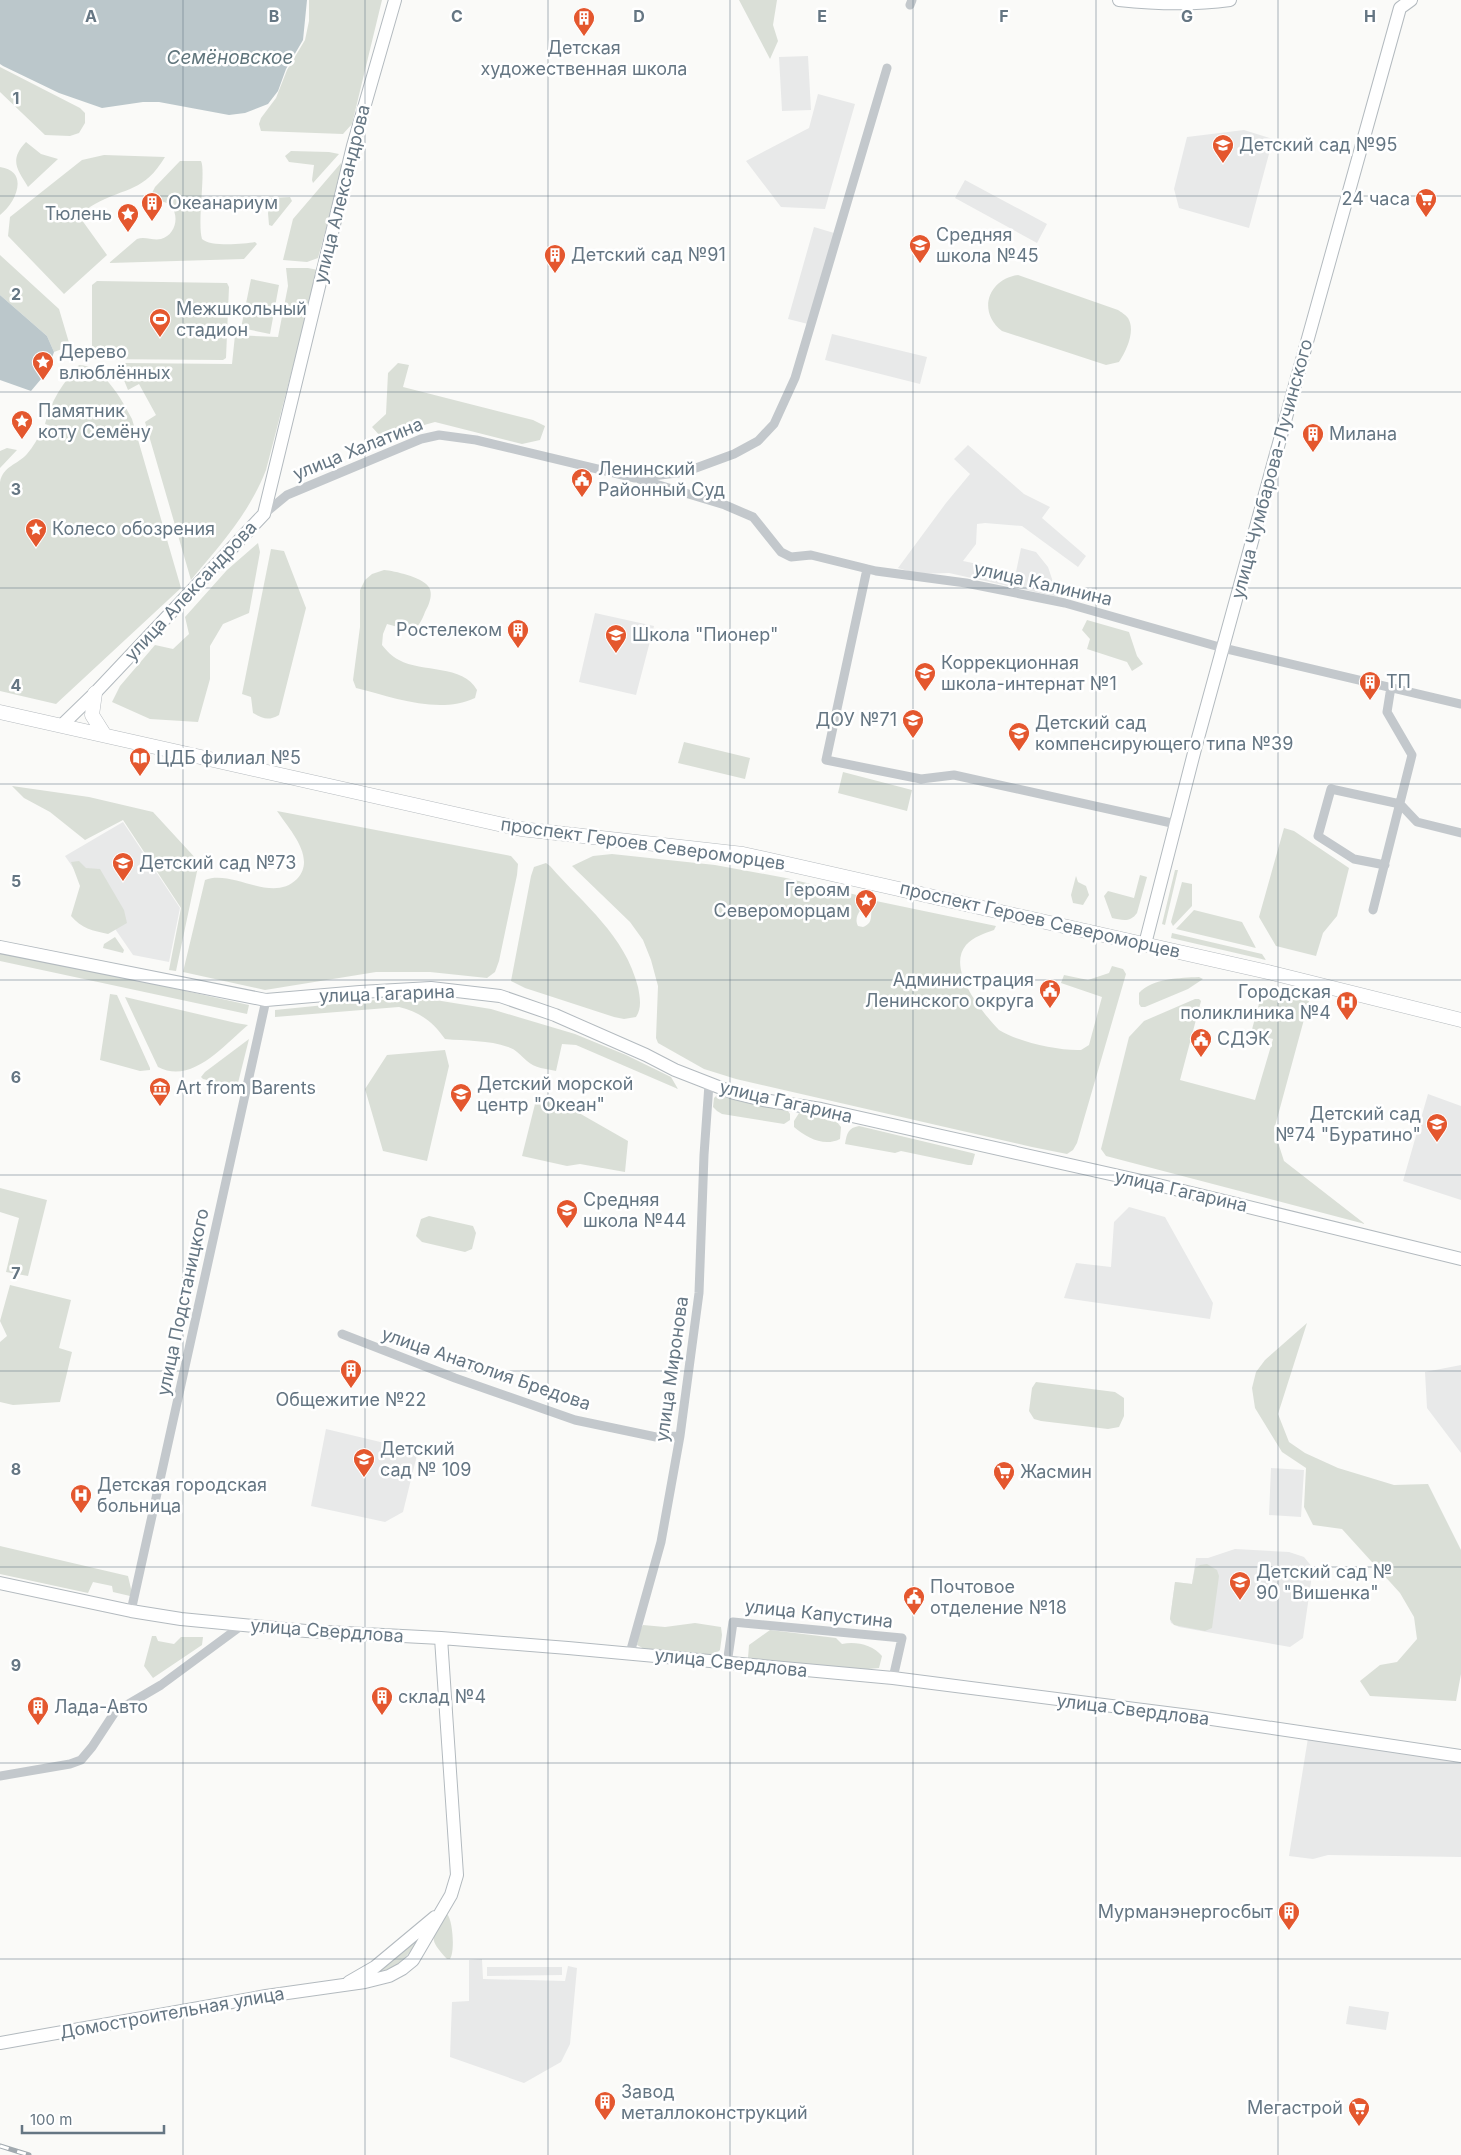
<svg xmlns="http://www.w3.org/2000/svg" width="1461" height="2155" font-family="Inter,sans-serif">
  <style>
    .built { fill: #e8e9e9 }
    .green { fill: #dadfd7 }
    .water { fill: #bbc7cb }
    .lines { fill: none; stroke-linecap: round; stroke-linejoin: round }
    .secondary-casing { stroke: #b3babf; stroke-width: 14 }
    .primary-casing { stroke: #b5babe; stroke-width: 15 }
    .street { stroke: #c3c8cc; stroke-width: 9 }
    .secondary { stroke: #fff; stroke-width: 12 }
    .primary { stroke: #fff; stroke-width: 14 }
    .rail-casing { stroke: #a2aab0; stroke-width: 5 }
    .rail { stroke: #fff; stroke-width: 3; stroke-dasharray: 9; stroke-linecap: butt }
    .grid { fill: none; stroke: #657683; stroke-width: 1; stroke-opacity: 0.55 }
    .labels { text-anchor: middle; stroke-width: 5; stroke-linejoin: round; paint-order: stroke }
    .poi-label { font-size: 18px; fill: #657683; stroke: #fff; text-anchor: start }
    .street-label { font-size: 18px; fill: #657683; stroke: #fff }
    .water-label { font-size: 19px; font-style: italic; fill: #60757c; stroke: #fff }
    .grid-label { font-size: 16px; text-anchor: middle; font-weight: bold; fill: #657683; stroke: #fff; stroke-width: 5; stroke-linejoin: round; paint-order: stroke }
  </style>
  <rect width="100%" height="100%" fill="#fafaf8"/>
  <path class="built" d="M808,56L811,110L782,111L779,57Z
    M818,94L855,104L825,209L781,207L746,161L809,128Z
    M1244,130L1273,139L1249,228L1179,208L1174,189L1187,137Z
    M965,180L1047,224L1037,243L955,198Z
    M814,227L834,233L808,324L788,319Z
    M832,334L927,357L920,384L825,360Z
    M968,445L1024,494L1050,507L1042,518L1086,556L1078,567L1022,526L985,523L977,524L976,544L963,561L1016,572L1021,548L1036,552L1048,567L1058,597L949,573L918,574L898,568L946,503L970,474L954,459Z
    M595,613L654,626L636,695L579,682Z
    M123,822L180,908L169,962L133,955L65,856Z
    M1428,1094L1461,1106V1200L1403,1181Z
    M1129,1207L1165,1217L1213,1303L1210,1319L1064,1298L1076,1263L1111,1267L1114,1222Z
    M1461,1365V1453L1427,1408L1425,1372Z
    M326,1429L418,1451L403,1512L385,1522L311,1506Z
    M1271,1468L1304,1470L1301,1517L1269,1515Z
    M1235,1549L1289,1552L1304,1557L1313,1568L1303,1638L1290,1647L1179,1627L1171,1623L1170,1619L1175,1582L1192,1584L1196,1558H1208Z
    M1308,1738L1429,1755L1461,1763V1857L1328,1855L1313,1859L1289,1856Z
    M1165,1914V1919L1121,1920V1915Z
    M482,1959L483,1979L565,1981L568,1966L577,1968L570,2044L561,2062L524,2083L450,2057L452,2002L469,2001V1960Z
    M487,1967H562V1975L487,1976Z
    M1349,2006L1389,2012L1386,2030L1346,2024Z"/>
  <path class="green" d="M309,0H382L352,124L343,134L261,131L259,124L261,118L276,98L287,70L305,40L309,21Z
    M739,0H777L773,25L778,41L770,59Z
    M0,67L80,108L85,113V123L79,133L70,136L45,135L0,92Z
    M26,142L41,154L58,159L28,187C17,169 9,160 26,142Z
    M291,151L329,152L339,154L313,183L312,180L314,165L289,162L285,156Z
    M104,155L165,157C144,192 126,187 95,204C89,207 84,212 79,216L107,255L64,294L8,236L10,217L82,160Z
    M180,161H201C206,170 197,223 202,239C210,247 244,244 255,242L257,244L244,259L109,263L137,239C145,236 153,241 161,239C175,235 180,217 171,206C166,201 159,201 152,200L151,195L155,187Z
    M341,163L342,170L318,258L307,262L283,260L293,219Z
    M0,167C30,171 16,203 0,215Z
    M290,197L292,201L272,226L269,225L268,213L271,198Z
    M0,255L59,309L70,346L54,352L47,336L0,295Z
    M286,268H308L318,270L266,470C249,514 220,545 191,580L145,422L156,415L139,384L128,390L119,368L125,363L232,364L235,335L278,337L288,286Z
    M1018,275L1118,310C1121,312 1126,315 1128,318C1136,331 1126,351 1119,362L1106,365L1002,331C977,312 988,279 1018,275Z
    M251,279L279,285L270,334L241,328Z
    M97,281L227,283L229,287L226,358L223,360L92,359V285Z
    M398,363L409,365L403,387L533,420L545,426L540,440L522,444L435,422L381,437L372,427L386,414L388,373Z
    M79,365C103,365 122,400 132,419L181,588L56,704L0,691V482C3,466 17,465 27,454C33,447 38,438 42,430L54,427L45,424C50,402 64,381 79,365Z
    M7,448L17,450L0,468V451Z
    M258,543L260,552L249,613L223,624L210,646V679L198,722L150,719L112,702L120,686L155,645L173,649L189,634L185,617L227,570Z
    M271,549L284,551L306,608L279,715C268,721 264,719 253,713L251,697L242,694Z
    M384,570C395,571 421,577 428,586C434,593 429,605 425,612C422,620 419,626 412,631L387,624L383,634L382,645C387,651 391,656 399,660C422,673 463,664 477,690L475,698C438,715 393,697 356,688L353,680L360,627V590L365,580L372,574Z
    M1087,620L1129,632L1137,656L1143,664L1132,671L1127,662L1087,649L1090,639L1082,630Z
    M684,742L750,758L745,779L678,763Z
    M843,772L912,790L907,811L838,793Z
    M12,786L89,797L153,812L199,862L176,971L169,970L181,908L123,820L85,840L50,812L24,798Z
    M277,811L511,856L518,864L517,875L499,961L495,972L487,978L430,972H376L265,990L183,972L205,880C233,869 272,904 297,879C317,858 289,829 277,811Z
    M1284,828L1294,831L1349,868L1337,916L1323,933L1316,956L1276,946L1259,917Z
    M612,854L715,865L786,878L861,896L865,901C862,910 853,916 858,926L863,927C874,923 870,915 872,905L876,901L996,926L994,930C985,933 973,937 966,945C946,969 982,1012 999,1030C1018,1042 1059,1051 1081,1050L1089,1045L1102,997L1061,983L1064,975L1088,980L1109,973L1112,966L1123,969L1126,974L1077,1143L1073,1150L1067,1154L1032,1147L736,1079L704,1069L658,1043L656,1038L658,986L651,960L643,940L630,922L572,866L593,856Z
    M79,861L86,868L100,869L124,910L127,923L108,934C93,931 81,928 71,916L80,886L71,862Z
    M546,863L550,866C584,905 625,935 638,987C640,998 642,1008 636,1017L624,1019L614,1017L525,988L511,981L531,876L534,867Z
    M1175,870H1178L1165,925L1162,924Z
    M1140,875L1147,877L1137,913C1130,923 1122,920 1112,918L1104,896L1108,891L1134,898Z
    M1076,876L1078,882L1086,886L1089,895L1083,905L1073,903L1071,895Z
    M1182,882L1192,884V906L1173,926L1171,922Z
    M1194,910L1242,922L1256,948L1176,929Z
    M1172,933L1262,954L1266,960L1171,938Z
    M115,937L124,950L123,953L103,948L104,944Z
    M0,950L249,1005L247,1014L0,961Z
    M1199,977L1203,979L1188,989L1145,1007H1141L1139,1004V993C1153,978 1180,978 1199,977Z
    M1263,989L1309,1001L1274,1130L1284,1161L1365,1224L1106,1156L1101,1149L1129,1037L1144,1021L1195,999H1199L1201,1001L1180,1080L1255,1100L1273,1039L1251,1033Z
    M110,994L117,995L150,1068V1070L140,1071L100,1060Z
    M125,997L236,1023L248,1025C224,1045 192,1085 158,1067Z
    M429,999L491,1009L575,1034L626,1055L671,1077L678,1089L576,1045L562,1044L556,1071C547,1069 534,1068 527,1061C520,1055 517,1050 508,1047C489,1040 466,1041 445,1039C433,1022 420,1012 399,1007L275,1017V1010L375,1000Z
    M249,1039L237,1087L203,1079L201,1077L205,1072Z
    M445,1050L449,1066L427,1161L383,1151L365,1089L387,1055Z
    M717,1095L788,1111L790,1114V1120L784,1124L722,1114L717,1111L713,1107L714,1098Z
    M536,1100L565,1105L628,1141L625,1172L580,1164L567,1166L522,1156Z
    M799,1113L837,1122L841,1127L840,1139C824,1147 807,1138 794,1127V1121Z
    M859,1126L972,1153L975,1154L972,1165H968L901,1151L895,1153L845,1144C847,1133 848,1128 859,1126Z
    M0,1188L47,1200L28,1276L6,1272L19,1218L0,1212Z
    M429,1216L473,1226L476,1233L472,1249L465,1252L422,1242L416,1236L421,1219Z
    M10,1285L71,1300L59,1348L72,1352L60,1402L13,1405L0,1402V1342L7,1336L0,1321Z
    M1307,1323L1278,1414L1289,1442L1305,1453L1338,1468L1394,1485L1428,1484L1461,1550V1674L1456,1701L1370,1696L1360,1681L1380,1665L1397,1662L1417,1639L1414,1617L1400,1593L1342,1529L1313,1525L1304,1507L1306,1468L1282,1452L1255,1408L1252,1388L1256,1372L1265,1360Z
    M1036,1382L1115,1392L1124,1398V1416L1119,1427L1108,1429L1041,1421L1034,1419L1029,1411L1032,1388Z
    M0,1546L128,1576L132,1593L130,1596L113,1592L112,1586L93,1582L88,1593L0,1574Z
    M1207,1564L1217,1570L1219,1576L1212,1628L1205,1631L1174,1625L1170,1619L1175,1582L1192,1584L1195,1568L1200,1565Z
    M695,1623L721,1627L722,1635L720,1650L712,1657L648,1651L637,1645L639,1632L643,1625L665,1627Z
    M770,1630L836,1638L842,1644C856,1641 873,1645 882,1656L879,1668L858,1670L750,1661L748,1658L749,1645Z
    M152,1636H156L158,1641L174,1644L181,1637H203L202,1645L153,1678L144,1666Z
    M447,1914C453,1920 455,1952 450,1959H447C428,1938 430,1937 447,1914Z
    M417,1940C408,1959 396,1968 376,1973Z"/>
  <path class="water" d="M0,0H307L303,40L286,69L278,91L268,104L245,113L229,115L159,102H143L102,108L59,93L3,66L0,64Z
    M0,295L47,336L54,352L47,372L31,391L0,380Z"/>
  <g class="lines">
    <g class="secondary-casing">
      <path id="secondary" d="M1119,0C1156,4 1194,5 1230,0
        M62,725L95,693L264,514L353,146L395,0
        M1145,944L1195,749L1290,403L1400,8L1411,0
        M0,947L266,1000L360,992L431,988L500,996L555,1015L646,1055L675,1070L734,1093L763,1100L821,1109L1146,1182L1461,1259
        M0,1583L131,1611L181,1619L306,1631L441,1638L568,1648L893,1678L1198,1717L1461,1756
        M349,1982L375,1967L435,1917
        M0,2043L266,1996L365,1982L389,1976L402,1969L413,1960L451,1895L457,1875L441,1638"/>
    </g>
    <g class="primary-casing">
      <path id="primary" d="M95,693L92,715L104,734
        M0,712L521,829L743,854L1272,973L1461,1020"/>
    </g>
    <path class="street" d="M910,5L912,0
      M639,479L725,505L753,517L781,552L791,557L811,555L876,571L966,583L1065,603L1223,648L1461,704
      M264,514L287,495L421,439L439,435L476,440L635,478L685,472L734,454L758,441L774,424L795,378L887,68
      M867,569L826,760L921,779L954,775L1176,824
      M1385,865L1354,859L1318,836L1331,789L1400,804L1417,822L1461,833
      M1373,910L1412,755L1387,712L1391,687
      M342,1334L455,1378L575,1420L656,1437L680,1436
      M131,1611L266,1000
      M630,1653L661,1542L680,1436L699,1293L704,1155L709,1084
      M727,1664L733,1622L902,1638L893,1678
      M0,1776L70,1764L81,1760L92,1747L115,1712L161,1685L241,1626"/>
    <use href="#secondary" class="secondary"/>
    <use href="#primary" class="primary"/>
    <g class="rail-casing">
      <path id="rail" d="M0,2146L29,2155"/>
    </g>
    <use href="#rail" class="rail"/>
  </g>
  <path class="grid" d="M183,0V2155M365,0V2155M548,0V2155M730,0V2155M913,0V2155M1096,0V2155M1278,0V2155M0,196H1461M0,392H1461M0,588H1461M0,784H1461M0,980H1461M0,1175H1461M0,1371H1461M0,1567H1461M0,1763H1461M0,1959H1461"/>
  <defs>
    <g id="building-pin" transform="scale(1.125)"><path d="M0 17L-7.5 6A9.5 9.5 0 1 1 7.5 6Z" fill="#e4572e" stroke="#fff"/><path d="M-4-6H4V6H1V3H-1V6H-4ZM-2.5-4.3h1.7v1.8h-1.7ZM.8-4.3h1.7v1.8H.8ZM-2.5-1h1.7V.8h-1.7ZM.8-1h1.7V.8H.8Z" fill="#fff"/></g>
    <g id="school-pin" transform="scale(1.125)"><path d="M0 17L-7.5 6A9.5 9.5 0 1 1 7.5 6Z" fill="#e4572e" stroke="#fff"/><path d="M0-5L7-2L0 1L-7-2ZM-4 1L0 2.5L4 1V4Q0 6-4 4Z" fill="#fff"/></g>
    <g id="supermarket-pin" transform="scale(1.125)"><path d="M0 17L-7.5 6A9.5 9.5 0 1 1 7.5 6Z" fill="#e4572e" stroke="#fff"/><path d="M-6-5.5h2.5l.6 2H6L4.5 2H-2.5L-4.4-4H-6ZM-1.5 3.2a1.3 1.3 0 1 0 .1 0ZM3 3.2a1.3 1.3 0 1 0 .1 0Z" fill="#fff"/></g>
    <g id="sight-pin" transform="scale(1.125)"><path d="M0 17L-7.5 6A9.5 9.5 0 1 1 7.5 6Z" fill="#e4572e" stroke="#fff"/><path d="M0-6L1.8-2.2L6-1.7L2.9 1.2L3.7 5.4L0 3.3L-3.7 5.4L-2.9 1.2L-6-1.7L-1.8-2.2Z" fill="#fff"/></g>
    <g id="stadium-pin" transform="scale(1.125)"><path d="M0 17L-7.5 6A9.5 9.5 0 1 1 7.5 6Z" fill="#e4572e" stroke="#fff"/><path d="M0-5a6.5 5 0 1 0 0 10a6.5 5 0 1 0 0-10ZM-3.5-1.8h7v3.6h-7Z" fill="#fff"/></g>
    <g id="civic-pin" transform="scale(1.125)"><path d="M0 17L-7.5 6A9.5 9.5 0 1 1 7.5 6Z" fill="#e4572e" stroke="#fff"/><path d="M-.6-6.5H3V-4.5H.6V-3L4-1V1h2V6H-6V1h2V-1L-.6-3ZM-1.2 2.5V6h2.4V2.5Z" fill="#fff"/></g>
    <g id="library-pin" transform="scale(1.125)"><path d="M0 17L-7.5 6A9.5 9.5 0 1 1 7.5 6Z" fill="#e4572e" stroke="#fff"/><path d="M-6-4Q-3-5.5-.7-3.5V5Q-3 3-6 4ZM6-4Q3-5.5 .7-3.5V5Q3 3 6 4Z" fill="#fff"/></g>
    <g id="hospital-pin" transform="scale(1.125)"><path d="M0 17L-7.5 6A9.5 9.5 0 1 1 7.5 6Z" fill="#e4572e" stroke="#fff"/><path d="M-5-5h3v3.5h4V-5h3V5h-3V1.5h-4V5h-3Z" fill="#fff"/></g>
    <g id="museum-pin" transform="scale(1.125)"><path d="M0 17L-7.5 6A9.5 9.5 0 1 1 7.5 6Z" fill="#e4572e" stroke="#fff"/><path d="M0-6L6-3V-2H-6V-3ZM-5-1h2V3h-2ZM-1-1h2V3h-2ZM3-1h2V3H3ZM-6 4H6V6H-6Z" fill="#fff"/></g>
  </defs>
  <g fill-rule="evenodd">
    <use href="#building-pin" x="584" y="18"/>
    <use href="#school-pin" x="1223" y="145"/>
    <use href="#supermarket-pin" x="1426" y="199"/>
    <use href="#building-pin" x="152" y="203"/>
    <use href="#sight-pin" x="128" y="214"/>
    <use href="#school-pin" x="920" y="245"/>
    <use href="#building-pin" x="555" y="255"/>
    <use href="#stadium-pin" x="160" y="319"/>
    <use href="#sight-pin" x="43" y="362"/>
    <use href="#sight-pin" x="22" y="421"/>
    <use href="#building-pin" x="1313" y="434"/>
    <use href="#civic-pin" x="582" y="479"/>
    <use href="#sight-pin" x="36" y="529"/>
    <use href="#building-pin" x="518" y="630"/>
    <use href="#school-pin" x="616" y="635"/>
    <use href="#school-pin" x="925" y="673"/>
    <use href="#building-pin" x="1370" y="682"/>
    <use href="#school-pin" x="913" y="720"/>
    <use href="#school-pin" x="1019" y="733"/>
    <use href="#library-pin" x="140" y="758"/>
    <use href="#school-pin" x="123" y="863"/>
    <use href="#sight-pin" x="866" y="900"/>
    <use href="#civic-pin" x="1050" y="990"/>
    <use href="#hospital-pin" x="1347" y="1002"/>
    <use href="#civic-pin" x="1201" y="1039"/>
    <use href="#museum-pin" x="160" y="1088"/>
    <use href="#school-pin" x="461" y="1094"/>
    <use href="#school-pin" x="1437" y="1124"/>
    <use href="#school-pin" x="567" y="1210"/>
    <use href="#building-pin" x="351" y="1370"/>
    <use href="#school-pin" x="364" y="1459"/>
    <use href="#supermarket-pin" x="1004" y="1472"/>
    <use href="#hospital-pin" x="81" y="1495"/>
    <use href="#school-pin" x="1240" y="1582"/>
    <use href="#civic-pin" x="914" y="1597"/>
    <use href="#building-pin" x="382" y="1697"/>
    <use href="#building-pin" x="38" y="1707"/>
    <use href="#building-pin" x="1289" y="1912"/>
    <use href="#building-pin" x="605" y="2102"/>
    <use href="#supermarket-pin" x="1359" y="2108"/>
  </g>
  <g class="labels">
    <g class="poi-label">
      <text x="584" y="54" text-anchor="middle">Детская<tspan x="584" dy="21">художественная школа</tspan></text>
      <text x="1239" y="151">Детский сад №95</text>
      <text x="1410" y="205" text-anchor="end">24 часа</text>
      <text x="168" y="209">Океанариум</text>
      <text x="112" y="220" text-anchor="end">Тюлень</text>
      <text x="936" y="241">Средняя<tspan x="936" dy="21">школа №45</tspan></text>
      <text x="571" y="261">Детский сад №91</text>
      <text x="176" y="315">Межшкольный<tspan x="176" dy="21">стадион</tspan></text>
      <text x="59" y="358">Дерево<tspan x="59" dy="21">влюблённых</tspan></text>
      <text x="38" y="417">Памятник<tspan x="38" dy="21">коту Семёну</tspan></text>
      <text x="1329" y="440">Милана</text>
      <text x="598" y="475">Ленинский<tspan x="598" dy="21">Районный Суд</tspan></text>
      <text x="52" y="535">Колесо обозрения</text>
      <text x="502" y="636" text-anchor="end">Ростелеком</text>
      <text x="632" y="641">Школа "Пионер"</text>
      <text x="941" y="669">Коррекционная<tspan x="941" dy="21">школа-интернат №1</tspan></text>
      <text x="1386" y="688">ТП</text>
      <text x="897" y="726" text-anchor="end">ДОУ №71</text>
      <text x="1035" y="729">Детский сад<tspan x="1035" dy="21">компенсирующего типа №39</tspan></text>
      <text x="156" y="764">ЦДБ филиал №5</text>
      <text x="139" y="869">Детский сад №73</text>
      <text x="850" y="896" text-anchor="end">Героям<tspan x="850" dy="21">Cевероморцам</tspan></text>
      <text x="1034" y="986" text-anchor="end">Администрация<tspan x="1034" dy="21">Ленинского округа</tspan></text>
      <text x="1331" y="998" text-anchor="end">Городская<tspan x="1331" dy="21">поликлиника №4</tspan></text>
      <text x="1217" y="1045">СДЭК</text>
      <text x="477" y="1090">Детский морской<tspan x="477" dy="21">центр "Океан"</tspan></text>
      <text x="176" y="1094">Art from Barents</text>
      <text x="1421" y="1120" text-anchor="end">Детский сад<tspan x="1421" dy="21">№74 "Буратино"</tspan></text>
      <text x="583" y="1206">Средняя<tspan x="583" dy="21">школа №44</tspan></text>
      <text x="351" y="1406" text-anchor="middle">Общежитие №22</text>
      <text x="380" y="1455">Детский<tspan x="380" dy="21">сад № 109</tspan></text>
      <text x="1020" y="1478">Жасмин</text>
      <text x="97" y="1491">Детская городская<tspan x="97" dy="21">больница</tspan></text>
      <text x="1256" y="1578">Детский сад №<tspan x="1256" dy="21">90 "Вишенка"</tspan></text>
      <text x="930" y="1593">Почтовое<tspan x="930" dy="21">отделение №18</tspan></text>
      <text x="398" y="1703">склад №4</text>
      <text x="54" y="1713">Лада-Авто</text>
      <text x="1273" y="1918" text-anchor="end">Мурманэнергосбыт</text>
      <text x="621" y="2098">Завод<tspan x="621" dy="21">металлоконструкций</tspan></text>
      <text x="1343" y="2114" text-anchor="end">Мегастрой</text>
    </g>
    <g class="street-label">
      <text transform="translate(342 194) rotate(-76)" y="6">улица Александрова</text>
      <text transform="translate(358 449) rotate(-22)" y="6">улица Халатина</text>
      <text transform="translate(1272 469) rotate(-75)" y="6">улица Чумбарова-Лучинского</text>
      <text transform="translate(1043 584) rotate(13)" y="6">улица Калинина</text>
      <text transform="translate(191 591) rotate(-47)" y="6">улица Александрова</text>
      <text transform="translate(643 844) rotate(8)" y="6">проспект Героев Североморцев</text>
      <text transform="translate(1040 920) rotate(13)" y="6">проспект Героев Североморцев</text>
      <text transform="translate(387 994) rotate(-2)" y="6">улица Гагарина</text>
      <text transform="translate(786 1102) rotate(13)" y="6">улица Гагарина</text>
      <text transform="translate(1181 1191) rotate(13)" y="6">улица Гагарина</text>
      <text transform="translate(183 1302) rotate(-78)" y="6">улица Подстаницкого</text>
      <text transform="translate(486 1369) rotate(19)" y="6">улица Анатолия Бредова</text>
      <text transform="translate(672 1369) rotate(-82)" y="6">улица Миронова</text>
      <text transform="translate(819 1614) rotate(6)" y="6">улица Капустина</text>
      <text transform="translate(327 1631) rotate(4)" y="6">улица Свердлова</text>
      <text transform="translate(731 1663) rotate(6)" y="6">улица Свердлова</text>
      <text transform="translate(1133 1710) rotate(7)" y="6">улица Свердлова</text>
      <text transform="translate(172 2013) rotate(-10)" y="6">Домостроительная улица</text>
    </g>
    <g class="water-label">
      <text x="230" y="64">Семёновское</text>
    </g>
  </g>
  <g class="grid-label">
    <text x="91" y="22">A</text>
    <text x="274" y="22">B</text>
    <text x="457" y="22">C</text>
    <text x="639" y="22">D</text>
    <text x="822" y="22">E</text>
    <text x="1004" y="22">F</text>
    <text x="1187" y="22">G</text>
    <text x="1370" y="22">H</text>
    <text x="16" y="104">1</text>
    <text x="16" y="300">2</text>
    <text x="16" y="495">3</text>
    <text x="16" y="691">4</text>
    <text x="16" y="887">5</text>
    <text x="16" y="1083">6</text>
    <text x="16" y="1279">7</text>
    <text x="16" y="1475">8</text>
    <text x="16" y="1671">9</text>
  </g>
  <path d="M22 2125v8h142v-8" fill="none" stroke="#657683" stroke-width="2.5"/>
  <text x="30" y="2125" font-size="15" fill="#657683" stroke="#ffffff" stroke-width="4" paint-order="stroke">100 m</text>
</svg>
